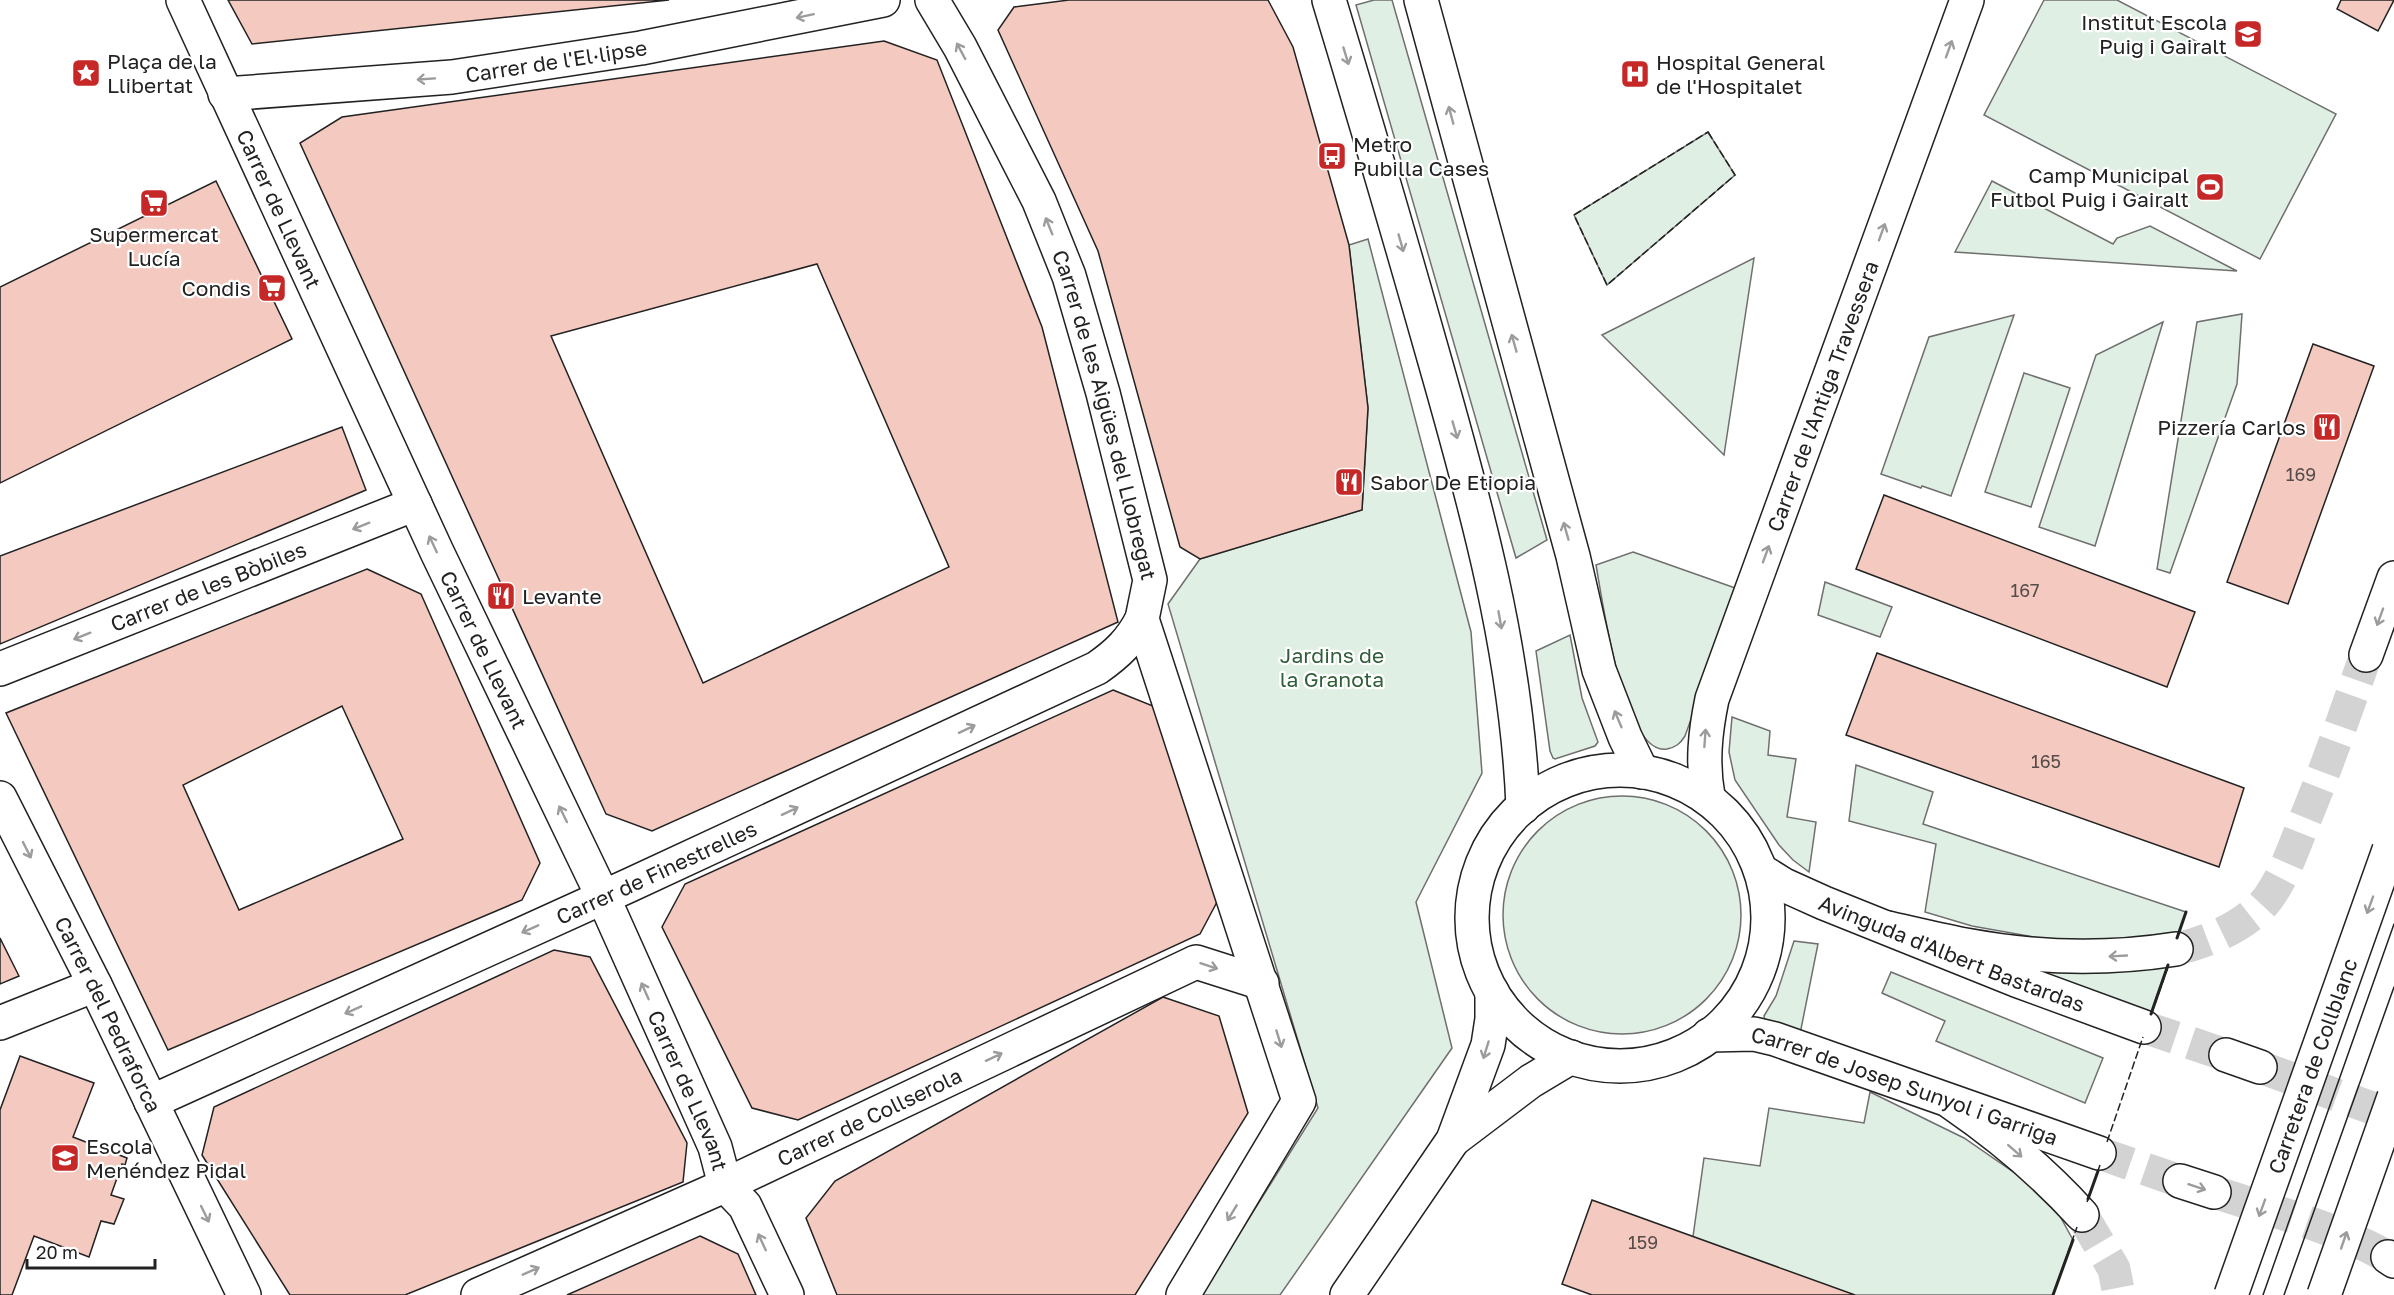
<svg xmlns="http://www.w3.org/2000/svg" width="2394" height="1295" viewBox="0 0 2394 1295" font-family="'Golos Text',sans-serif">
<style>
.green{fill:#e0efe3;stroke:#6f6f6f;stroke-width:1.5}
.building{fill:#f3c9c0;stroke:#222;stroke-width:1.5;fill-rule:evenodd}
.lines{fill:none;stroke-linecap:round;stroke-linejoin:round}
.minor-tunnel{stroke:#d3d3d3;stroke-width:33;stroke-dasharray:33 16;stroke-linecap:butt}
.major-tunnel{stroke:#d3d3d3;stroke-width:33;stroke-dasharray:33 16;stroke-linecap:butt}
.minor-casing{stroke:#222;stroke-width:36}
.major-casing{stroke:#222;stroke-width:36}
.minor{stroke:#fff;stroke-width:33}
.major{stroke:#fff;stroke-width:33}
.tram{stroke:#222;stroke-width:1.5}
.major-bridge-casing{stroke:#222;stroke-width:36;stroke-linecap:butt}
.major-bridge{stroke:#fff;stroke-width:33}
.fence{stroke:#222;stroke-width:1.5;stroke-dasharray:8 3;stroke-linecap:butt}
.wall{stroke:#222;stroke-width:3}
.oneway{stroke:#9c9c9c}
.labels{text-anchor:middle;dominant-baseline:central;stroke-width:4.5;stroke-linejoin:round;paint-order:stroke}
.number-label{font-size:18px;fill:#564c4a}
.poi-label{font-size:21px;fill:#222;stroke:#fff;text-anchor:start}
.street-label{font-size:21px;fill:#222;stroke:#fff}
.park-label{font-size:21px;fill:#2f5e38;stroke:#fff}
</style>
<rect width="100%" height="100%" fill="#fff"/>
<!-- green -->
<g class="green">
<polygon points="1374,0 1392,0 1547,540 1516,558 1356,5"/>
<polygon points="2044,0 2117,0 2336,114 2260,259 1984,115"/>
<polygon points="1708,132 1735,175 1607,285 1574,215"/>
<polygon points="1992,181 2113,244 2117,238 2150,226 2237,271 1955,252"/>
<polygon points="1368,239 1471,632 1482,773 1416,902 1452,1048 1280,1295 1201,1295 1318,1108 1168,604 1200,559 1362,510 1368,408 1349,245"/>
<polygon points="1754,258 1724,455 1602,335"/>
<polygon points="2242,314 2237,384 2170,573 2157,569 2197,322"/>
<polygon points="2014,315 1951,496 1922,486 1921,488 1881,474 1929,337"/>
<polygon points="2163,322 2095,546 2039,527 2096,355"/>
<polygon points="2024,373 2070,388 2031,507 1985,492"/>
<path d="M1633 552 1738 589 1685 736C1680 744 1676 747 1667 749 1623 756 1602 597 1596 565Z"/>
<polygon points="1825,582 1892,607 1880,637 1818,615"/>
<polygon points="1570,635 1582,698 1598,742 1595,746 1555,759 1553,758 1550,751 1536,651"/>
<polygon points="1732,717 1770,731 1768,755 1796,759 1787,817 1816,822 1809,872 1793,860 1779,845 1735,780 1729,752"/>
<polygon points="1856,765 1933,792 1923,824 2186,912 2177,939 2124,944 2039,938 1972,926 1925,912 1936,844 1849,821"/>
<circle cx="1622" cy="915" r="119"/>
<polygon points="1794,941 1818,944 1800,1034 1765,1021 1764,1016 1776,996"/>
<path d="M2168 965 2151 1014 2018 966C2072 972 2114 975 2168 965Z"/>
<polygon points="1891,972 2103,1058 2085,1103 1936,1041 1945,1021 1882,993"/>
<polygon points="1870,1092 1964,1138 2022,1178 2055,1207 2073,1240 2053,1295 1797,1295 1690,1258 1704,1158 1760,1166 1769,1108 1864,1123"/>
</g>
<!-- building -->
<g class="building">
<polygon points="228,0 669,0 252,44"/>
<polygon points="1069,0 1268,0 1293,47 1349,245 1368,408 1362,510 1200,559 1180,547 1098,251 998,30 1014,7"/>
<polygon points="2341,0 2394,0 2378,31 2337,9"/>
<path d="M884 41 937 60 1042 327 1118 622 652 831 606 814 300 143 342 117ZM817 264 949 567 703 683 551 336Z"/>
<polygon points="216,181 292,339 0,483 0,287"/>
<polygon points="2313,344 2374,366 2288,604 2227,582"/>
<polygon points="342,427 366,490 0,644 0,556"/>
<polygon points="1884,495 2195,612 2167,687 1856,569"/>
<path d="M367 569 421 594 540 863 522 900 168 1050 6 713ZM342 706 403 839 239 910 183 785Z"/>
<polygon points="1877,653 2244,788 2219,867 1846,735"/>
<polygon points="1113,690 1163,710 1217,902 1200,934 798,1120 752,1108 662,927 685,884"/>
<polygon points="0,938 19,976 0,984"/>
<polygon points="554,950 590,957 687,1143 683,1182 405,1295 290,1295 202,1155 214,1107"/>
<polygon points="1163,997 1219,1016 1248,1113 1135,1295 837,1295 806,1218 835,1181"/>
<polygon points="20,1056 94,1083 73,1137 127,1158 125,1165 122,1164 111,1195 124,1199 114,1224 101,1221 89,1257 34,1236 12,1295 0,1295 0,1110"/>
<polygon points="1592,1200 1855,1295 1592,1295 1562,1284"/>
<polygon points="700,1236 738,1254 756,1295 567,1295"/>
</g>
<g class="lines">
<!-- minor-tunnel -->
<g class="minor-tunnel">
<polyline points="2144,1027 2226,1055"/>
<polyline points="2260,1067 2394,1116"/>
<polyline points="2099,1153 2180,1181"/>
<path d="M2214 1192C2273 1211 2334 1227 2388 1257"/>
</g>
<!-- major-tunnel -->
<g class="major-tunnel">
<path d="M2176 949C2208 942 2249 925 2269 897 2285 874 2294 847 2304 822 2327 767 2346 711 2366 655"/>
<polyline points="2082,1215 2114,1269 2119,1295"/>
</g>
<!-- minor casing -->
<g class="minor-casing">
<g id="minor">
<path id="s1" d="M183 0 437 552 603 897 715 1147 725 1185 745 1206 787 1295"/>
<path id="s2" d="M932 0 960 47 1039 201 1069 276 1103 393 1150 580 1142 619 1299 1101 1183 1295"/>
<path d="M1329 0C1365 119 1400 238 1434 358 1476 505 1517 653 1523 807"/>
<polyline points="1421,0 1573,556 1599,670 1625,737 1642,772"/>
<path id="s3" d="M225 94 452 77 641 48 883 0"/>
<path id="s4" d="M0 669 415 504"/>
<circle cx="1620" cy="918" r="148"/>
<path id="s5" d="M1708 796C1702 763 1705 733 1712 699L1967 0"/>
<path id="s6" d="M0 798 95 985 244 1295"/>
<path id="s7" d="M1763 872 1784 885 1824 903 2016 980 2144 1027"/>
<polyline points="0,1023 95,985"/>
<path id="s8" d="M1709 1035 1754 1034 1775 1039 2099 1153"/>
<polyline points="2226,1055 2260,1067"/>
<path id="s9" d="M151 1102 630 885 1097 668C1117 654 1131 641 1142 619"/>
<polyline points="1453,1140 1531,1081 1571,1057"/>
<polyline points="2180,1181 2214,1192"/>
<polyline points="2388,1257 2394,1261"/>
<path id="s10" d="M478 1295 715 1190 1196 962 1262 983"/>
<polyline points="1347,1295 1453,1140 1488,1045 1492,1019 1492,992"/>
</g>
</g>
<!-- major casing -->
<g class="major-casing">
<g id="major">
<polyline points="2366,655 2394,578"/>
<path d="M1888 928C1914 934 1939 940 1965 945 2034 958 2106 960 2176 949"/>
<path d="M1952 1103C2000 1136 2043 1172 2082 1215"/>
</g>
</g>
<!-- minor -->
<use href="#minor" class="minor"/>
<!-- major -->
<use href="#major" class="major"/>
<!-- tram -->
<g class="tram">
<polyline points="2263,1295 2394,924"/>
<polyline points="2284,1295 2394,987"/>
</g>
<!-- major-bridge casing -->
<g class="major-bridge-casing">
<g id="major-bridge">
<path id="s11" d="M2231 1295 2389 850"/>
<polyline points="2324,1295 2394,1097"/>
</g>
</g>
<!-- major-bridge -->
<use href="#major-bridge" class="major-bridge"/>
<!-- fence -->
<g class="fence">
<polygon points="1708,132 1735,175 1607,285 1574,215"/>
<polyline points="2177,938 2186,912"/>
<polyline points="2151,1015 2169,964"/>
<polyline points="2107,1142 2143,1037"/>
<polyline points="2087,1202 2100,1165"/>
<polyline points="2053,1295 2077,1227"/>
</g>
<!-- wall -->
<g class="wall">
<polyline points="2177,938 2186,912"/>
<polyline points="2151,1014 2168,965"/>
<polyline points="2088,1199 2098,1171"/>
<polyline points="2053,1295 2073,1240"/>
</g>
</g>
<!-- one-way arrows -->
<defs><path id="oneway-shaft" d="M-6 0H5M1.5-3L5.5 0L1.5 3" fill="none" stroke-width="1.6" stroke-linecap="round" stroke-linejoin="round" transform="scale(1.5)"/></defs>
<g class="oneway">
<use href="#oneway-shaft" transform="translate(805 16) rotate(168)"/>
<use href="#oneway-shaft" transform="translate(1949 49) rotate(-70)"/>
<use href="#oneway-shaft" transform="translate(961 51) rotate(-118)"/>
<use href="#oneway-shaft" transform="translate(1346 56) rotate(73)"/>
<use href="#oneway-shaft" transform="translate(426 79) rotate(176)"/>
<use href="#oneway-shaft" transform="translate(1451 115) rotate(-105)"/>
<use href="#oneway-shaft" transform="translate(1049 226) rotate(-112)"/>
<use href="#oneway-shaft" transform="translate(1882 232) rotate(-70)"/>
<use href="#oneway-shaft" transform="translate(1401 243) rotate(74)"/>
<use href="#oneway-shaft" transform="translate(1514 343) rotate(-106)"/>
<use href="#oneway-shaft" transform="translate(1455 430) rotate(74)"/>
<use href="#oneway-shaft" transform="translate(361 526) rotate(158)"/>
<use href="#oneway-shaft" transform="translate(1566 531) rotate(-106)"/>
<use href="#oneway-shaft" transform="translate(433 544) rotate(-115)"/>
<use href="#oneway-shaft" transform="translate(1766 554) rotate(-70)"/>
<use href="#oneway-shaft" transform="translate(2380 617) rotate(110)"/>
<use href="#oneway-shaft" transform="translate(1500 620) rotate(80)"/>
<use href="#oneway-shaft" transform="translate(82 636) rotate(158)"/>
<use href="#oneway-shaft" transform="translate(1618 719) rotate(-113)"/>
<use href="#oneway-shaft" transform="translate(967 729) rotate(-25)"/>
<use href="#oneway-shaft" transform="translate(1705 738) rotate(-86)"/>
<use href="#oneway-shaft" transform="translate(790 811) rotate(-25)"/>
<use href="#oneway-shaft" transform="translate(563 814) rotate(-116)"/>
<use href="#oneway-shaft" transform="translate(27 850) rotate(63)"/>
<use href="#oneway-shaft" transform="translate(2370 905) rotate(110)"/>
<use href="#oneway-shaft" transform="translate(530 929) rotate(156)"/>
<use href="#oneway-shaft" transform="translate(2118 956) rotate(177)"/>
<use href="#oneway-shaft" transform="translate(1209 966) rotate(18)"/>
<use href="#oneway-shaft" transform="translate(645 991) rotate(-114)"/>
<use href="#oneway-shaft" transform="translate(353 1010) rotate(156)"/>
<use href="#oneway-shaft" transform="translate(1279 1039) rotate(73)"/>
<use href="#oneway-shaft" transform="translate(1486 1050) rotate(107)"/>
<use href="#oneway-shaft" transform="translate(994 1057) rotate(-25)"/>
<use href="#oneway-shaft" transform="translate(2015 1151) rotate(41)"/>
<use href="#oneway-shaft" transform="translate(2197 1187) rotate(18)"/>
<use href="#oneway-shaft" transform="translate(2262 1208) rotate(110)"/>
<use href="#oneway-shaft" transform="translate(1232 1213) rotate(121)"/>
<use href="#oneway-shaft" transform="translate(205 1214) rotate(64)"/>
<use href="#oneway-shaft" transform="translate(2344 1240) rotate(-71)"/>
<use href="#oneway-shaft" transform="translate(762 1242) rotate(-115)"/>
<use href="#oneway-shaft" transform="translate(531 1271) rotate(-24)"/>
</g>
<!-- icons -->
<defs>
<g id="school-square" transform="scale(1.5)"><rect x="-9" y="-9" width="18" height="18" rx="4" fill="#c62828" stroke="#fff"/><path d="M0-5L7-2L0 1L-7-2ZM-4 1L0 2.5L4 1V4Q0 6-4 4Z" fill="#fff"/></g>
<g id="sight-square" transform="scale(1.5)"><rect x="-9" y="-9" width="18" height="18" rx="4" fill="#c62828" stroke="#fff"/><path d="M0-6L1.8-2.2L6-1.7L2.9 1.2L3.7 5.4L0 3.3L-3.7 5.4L-2.9 1.2L-6-1.7L-1.8-2.2Z" fill="#fff"/></g>
<g id="hospital-square" transform="scale(1.5)"><rect x="-9" y="-9" width="18" height="18" rx="4" fill="#c62828" stroke="#fff"/><path d="M-5-5h3v3.5h4V-5h3V5h-3V1.5h-4V5h-3Z" fill="#fff"/></g>
<g id="bus-square" transform="scale(1.5)"><rect x="-9" y="-9" width="18" height="18" rx="4" fill="#c62828" stroke="#fff"/><path d="M-5-6H5V4H4V6H2V4H-2V6H-4V4H-5ZM-3.5-4V0h7V-4ZM-3.5 1.2v1.5H-2V1.2ZM2 1.2v1.5H3.5V1.2Z" fill="#fff"/></g>
<g id="stadium-square" transform="scale(1.5)"><rect x="-9" y="-9" width="18" height="18" rx="4" fill="#c62828" stroke="#fff"/><path d="M0-5a6.5 5 0 1 0 0 10a6.5 5 0 1 0 0-10ZM-3.5-1.8h7v3.6h-7Z" fill="#fff"/></g>
<g id="supermarket-square" transform="scale(1.5)"><rect x="-9" y="-9" width="18" height="18" rx="4" fill="#c62828" stroke="#fff"/><path d="M-6-5.5h2.5l.6 2H6L4.5 2H-2.5L-4.4-4H-6ZM-1.5 3.2a1.3 1.3 0 1 0 .1 0ZM3 3.2a1.3 1.3 0 1 0 .1 0Z" fill="#fff"/></g>
<g id="restaurant-square" transform="scale(1.5)"><rect x="-9" y="-9" width="18" height="18" rx="4" fill="#c62828" stroke="#fff"/><path d="M-5-6h1v4h1v-4h1v4h1v-4h1v5L-1.5 .5V6h-2V.5L-5-1ZM5-6V6H3V1.5H1.5Q1.5-4 5-6Z" fill="#fff"/></g>
</defs>
<g fill-rule="evenodd">
<use href="#school-square" x="2248" y="34"/>
<use href="#sight-square" x="86" y="73"/>
<use href="#hospital-square" x="1635" y="74"/>
<use href="#bus-square" x="1332" y="156"/>
<use href="#stadium-square" x="2210" y="187"/>
<use href="#supermarket-square" x="154" y="203"/>
<use href="#supermarket-square" x="272" y="288"/>
<use href="#restaurant-square" x="2327" y="427"/>
<use href="#restaurant-square" x="1349" y="482"/>
<use href="#restaurant-square" x="501" y="596"/>
<use href="#school-square" x="65" y="1158"/>
</g>
<g class="labels">
<!-- number labels -->
<g class="number-label">
<text x="2301" y="474">169</text>
<text x="2025" y="590">167</text>
<text x="2046" y="761">165</text>
<text x="1643" y="1242">159</text>
</g>
<!-- poi labels -->
<g class="poi-label">
<text x="2227" y="22" text-anchor="end">Institut Escola<tspan x="2227" dy="24">Puig i Gairalt</tspan></text>
<text x="107" y="61">Plaça de la<tspan x="107" dy="24">Llibertat</tspan></text>
<text x="1656" y="62">Hospital General<tspan x="1656" dy="24">de l'Hospitalet</tspan></text>
<text x="1353" y="144">Metro<tspan x="1353" dy="24">Pubilla Cases</tspan></text>
<text x="2189" y="175" text-anchor="end">Camp Municipal<tspan x="2189" dy="24">Futbol Puig i Gairalt</tspan></text>
<text x="154" y="234" text-anchor="middle">Supermercat<tspan x="154" dy="24">Lucía</tspan></text>
<text x="251" y="288" text-anchor="end">Condis</text>
<text x="2306" y="427" text-anchor="end">Pizzería Carlos</text>
<text x="1370" y="482">Sabor De Etiopia</text>
<text x="522" y="596">Levante</text>
<text x="86" y="1146">Escola<tspan x="86" dy="24">Menéndez Pidal</tspan></text>
</g>
<!-- street labels -->
<g class="street-label">
<text stroke="none"><textPath href="#s3" startOffset="333">Carrer de l'El·lipse</textPath></text>
<text stroke="none"><textPath href="#s1" startOffset="230">Carrer de Llevant</textPath></text>
<text stroke="none"><textPath href="#s5" startOffset="420">Carrer de l'Antiga Travessera</textPath></text>
<text stroke="none"><textPath href="#s2" startOffset="452">Carrer de les Aigües del Llobregat</textPath></text>
<text stroke="none"><textPath href="#s4" startOffset="224">Carrer de les Bòbiles</textPath></text>
<text stroke="none"><textPath href="#s1" startOffset="716">Carrer de Llevant</textPath></text>
<text stroke="none"><textPath href="#s9" startOffset="555">Carrer de Finestrelles</textPath></text>
<text stroke="none"><textPath href="#s7" startOffset="206">Avinguda d'Albert Bastardas</textPath></text>
<text stroke="none"><textPath href="#s6" startOffset="242">Carrer del Pedraforca</textPath></text>
<text stroke="none"><textPath href="#s11" startOffset="243">Carretera de Collblanc</textPath></text>
<text stroke="none"><textPath href="#s8" startOffset="204">Carrer de Josep Sunyol i Garriga</textPath></text>
<text stroke="none"><textPath href="#s1" startOffset="1202">Carrer de Llevant</textPath></text>
<text stroke="none"><textPath href="#s10" startOffset="430">Carrer de Collserola</textPath></text>
</g>
<!-- park labels -->
<g class="park-label">
<text x="1332" y="655">Jardins de<tspan x="1332" dy="24">la Granota</tspan></text>
</g>
</g>
<!-- scale -->
<path d="M27 1259v9h128v-9" fill="none" stroke="#222222" stroke-width="3"/>
<text x="36" y="1259" font-size="18" fill="#222222" stroke="#ffffff" stroke-width="4.5" paint-order="stroke">20 m</text>
</svg>
